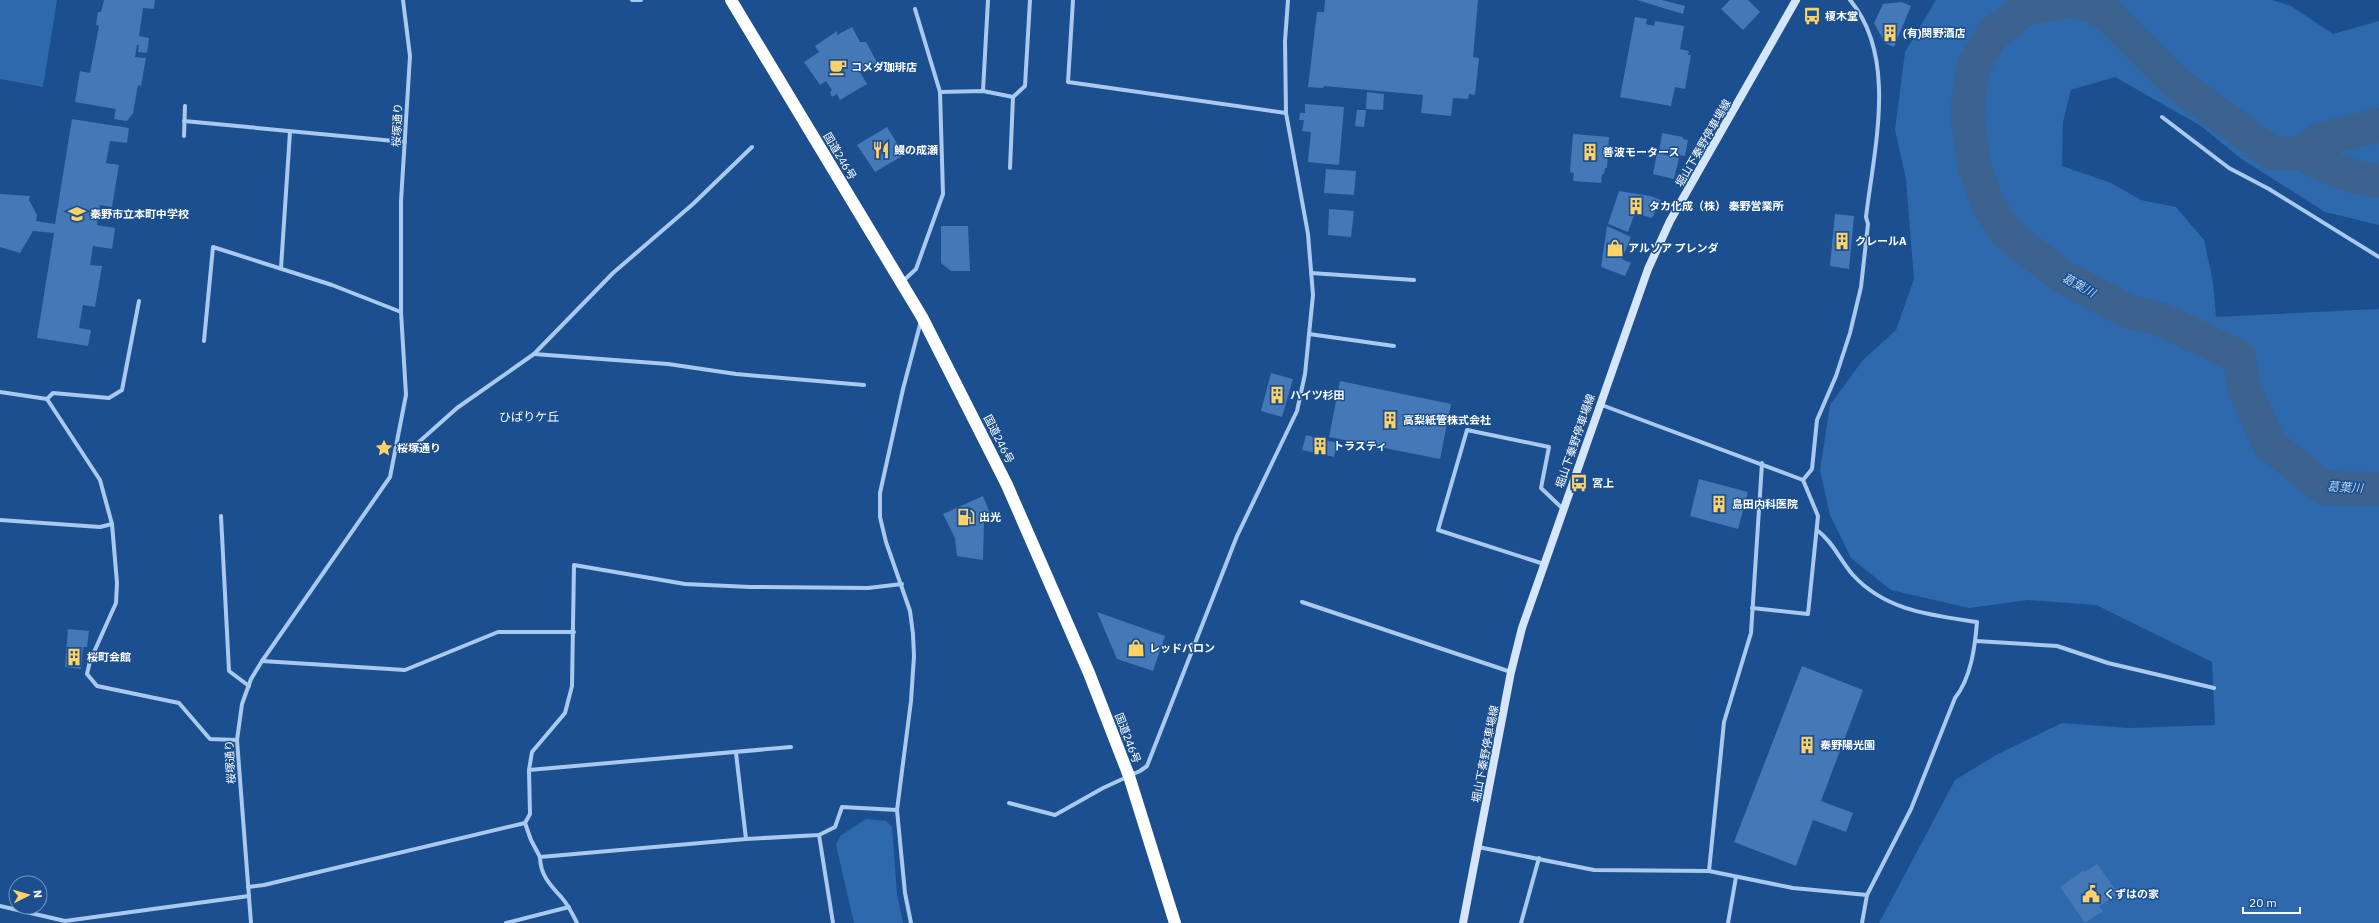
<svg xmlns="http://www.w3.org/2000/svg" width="2379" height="923" viewBox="0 0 2379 923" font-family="'IBM Plex Sans','Noto Sans JP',sans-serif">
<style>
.green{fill:#2e69ad}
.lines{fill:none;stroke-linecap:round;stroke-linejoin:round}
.river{stroke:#3c6290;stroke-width:34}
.building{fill:#4478b7}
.street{stroke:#a9c9ee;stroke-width:4}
.secondary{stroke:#d6e6fa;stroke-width:8}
.highway{stroke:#fff;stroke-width:12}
.labels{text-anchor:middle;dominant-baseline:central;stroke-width:3;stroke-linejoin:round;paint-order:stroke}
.poi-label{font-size:11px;font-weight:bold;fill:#fff;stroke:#1b4f8f;text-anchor:start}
.street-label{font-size:11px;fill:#fff;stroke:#1b4f8f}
.water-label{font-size:12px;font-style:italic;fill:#b5d3f5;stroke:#1b4f8f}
.neighbourhood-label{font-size:12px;fill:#fff;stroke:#1b4f8f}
</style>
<rect width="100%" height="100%" fill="#1b4f8f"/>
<!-- green -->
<g class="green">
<polygon points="0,0 57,0 43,87 0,79"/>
<polygon points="1936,0 2272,0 2291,6 2333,34 2379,21 2379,225 2325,212 2240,158 2201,126 2115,77 2071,90 2063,122 2062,166 2111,183 2141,200 2176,207 2204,240 2213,282 2216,317 2379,309 2379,923 1879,923 1955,780 1996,755 2062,723 2129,728 2215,725 2212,662 2096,605 2028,600 1969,608 1891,590 1851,558 1830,515 1820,470 1830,405 1862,361 1896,330 1914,279 1906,179 1895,130 1905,52"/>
<polygon points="866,819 886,821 892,827 897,894 903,923 854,923 836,845 840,836"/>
</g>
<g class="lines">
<!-- river -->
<g class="river">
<polyline points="2074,0 2024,9 1992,35 1973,67 1967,113 1974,165 1988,205 2006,233 2063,277 2127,311 2162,320 2239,357 2245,390 2269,444 2324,488 2379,489"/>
<polyline points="2075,0 2104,11 2176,83 2272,153 2302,153 2320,140 2379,125"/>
<path d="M2302 153C2325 167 2352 179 2379 181"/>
</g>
</g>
<!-- building -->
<g class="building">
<polygon points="104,0 155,0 154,9 143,8 139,36 149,38 147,53 138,52 139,45 137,45 135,57 146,58 141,86 138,85 133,113 127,121 114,119 116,109 75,102 80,71 90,73 99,26 96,25 98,12 101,12"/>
<polygon points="1325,0 1478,0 1473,57 1479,58 1475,95 1469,94 1468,99 1453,98 1451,116 1421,113 1423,95 1324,86 1323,88 1308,87 1317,12 1324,12"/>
<polygon points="1637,0 1662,0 1685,6 1683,14"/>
<polygon points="1730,0 1748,0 1760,12 1743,30 1721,9"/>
<polygon points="1902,2 1911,6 1894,47 1885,43 1874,23 1883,4"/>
<polygon points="1635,17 1647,19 1646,24 1654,26 1655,21 1684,26 1680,49 1689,51 1688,55 1691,55 1685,89 1675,87 1671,106 1620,97"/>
<polygon points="852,27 860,42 866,42 877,62 860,72 867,84 840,100 837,94 832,97 830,92 832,90 826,81 820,85 804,62 819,52 815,46 837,31 837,35"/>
<polygon points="1367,92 1384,94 1383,110 1366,109"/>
<polygon points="1305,104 1344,107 1339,165 1308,162 1311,132 1302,131 1304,120 1299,120 1300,113 1305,113"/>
<polygon points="1357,110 1366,110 1364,127 1355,126"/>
<polygon points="72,119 129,128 127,143 110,141 106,163 119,165 112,207 100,205 97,225 115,228 112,249 93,246 90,265 102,266 95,307 83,305 79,328 91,330 88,346 37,338 54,233 33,231 20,253 0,247 0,194 30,196 29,200 37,215 36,221 55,224"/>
<polygon points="887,127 904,155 875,172 857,145"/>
<polygon points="1662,133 1683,137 1683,139 1688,140 1685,156 1659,152"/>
<polygon points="1573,134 1609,137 1607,168 1605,168 1604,174 1602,174 1601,183 1573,181 1574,173 1570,172"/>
<polygon points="1657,153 1679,158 1674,179 1653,174"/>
<polygon points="1326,169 1356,171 1354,195 1324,193"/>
<polygon points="1619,191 1650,196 1661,200 1652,218 1635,213 1628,232 1608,224"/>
<polygon points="1329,209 1354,211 1351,237 1328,235"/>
<polygon points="1835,214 1854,216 1849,269 1830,266"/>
<polygon points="941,226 968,226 970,271 951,271 941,263"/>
<polygon points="1607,226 1631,237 1622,259 1631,263 1625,276 1601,267"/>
<polygon points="1271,373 1293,379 1282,417 1261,411"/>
<polygon points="1340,381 1451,404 1440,459 1329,437"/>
<polygon points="1306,435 1337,443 1334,457 1302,450"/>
<polygon points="1699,479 1748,492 1738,529 1690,516"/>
<polygon points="983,496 992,518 984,522 983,560 957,556 955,538 943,514"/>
<polygon points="1097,612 1165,636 1153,671 1117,659"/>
<polygon points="68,629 89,631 87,647 83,647 81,669 65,667"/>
<polygon points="1802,666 1863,690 1821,801 1853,813 1846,832 1813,820 1796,866 1734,842"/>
<polygon points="2097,864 2118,893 2099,907 2103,911 2085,923 2060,887 2084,870 2085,872"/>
</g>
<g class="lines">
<!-- street -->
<g class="street">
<polyline points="632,0 641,0"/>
<polyline points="1073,0 1068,82 1286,113"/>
<polyline points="983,91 988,0"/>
<polyline points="940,92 983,91 1013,97"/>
<polyline points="2162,117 2229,168 2269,189 2379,257"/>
<polyline points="184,121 405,142"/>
<polyline points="184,136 185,106"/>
<polyline points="1010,168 1013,97 1025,86 1030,0"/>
<polyline points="281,268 290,132"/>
<polyline points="1311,273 1414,280"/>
<polyline points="902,282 916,269 943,194 940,92 915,9"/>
<polyline points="1309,334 1394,346"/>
<polyline points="204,341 213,247 332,285 401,312"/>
<polyline points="534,354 668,364 736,374 864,385"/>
<polyline points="0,392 47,399 100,480 112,524 117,583 116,603 90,661 87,674 97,686 179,703 210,739 237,740"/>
<polyline points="47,399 53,393 109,398 122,390 139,301"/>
<polyline points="1599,404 1803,480 1818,516 1808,614 1752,608"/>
<polyline points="397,448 411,449 457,408 534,354 613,273 693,204 752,147"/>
<path d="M1803 480 1812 469 1817 420 1836 376 1850 333 1861 287 1868 224 1866 217C1874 149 1898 57 1850 0"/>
<polyline points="221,516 229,671 249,686"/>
<polyline points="0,520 100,527 112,524"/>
<path d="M1817 530C1833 542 1840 560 1853 575 1886 611 1931 615 1977 622 1975 647 1971 678 1955 698L1911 809 1867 895 1862 923"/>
<polyline points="1544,564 1438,530 1467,430 1549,447 1541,488 1563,509"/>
<polyline points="1302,602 1511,672"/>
<polyline points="1976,641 2057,646 2108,663 2214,688"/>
<polyline points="262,661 405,670 498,632 574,632"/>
<polyline points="791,747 529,770 530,814 525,823 531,840 540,857 746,839 819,835 835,827 842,807 897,810"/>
<polyline points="736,753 746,839"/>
<polyline points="529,770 532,752 565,713 572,686 574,565 685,584 750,587 868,588 902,584"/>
<polyline points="1009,803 1055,815 1103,788 1140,771 1147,766 1237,536 1297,411 1305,374 1313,295 1308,234 1286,113 1285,41 1288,0"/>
<polyline points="819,835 833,923"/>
<polyline points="1478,847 1594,870 1709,871 1793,888 1867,895"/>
<path d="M540 857C540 875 551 886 562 898 569 906 573 915 577 923"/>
<polyline points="1709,871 1724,722 1751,633 1762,463"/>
<polyline points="248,887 264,885 525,823"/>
<polyline points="0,906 65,921 249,896"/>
<polyline points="251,923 237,740 242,704 251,679 262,661 390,477 406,395 401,312 401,201 410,56 403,0"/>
<polyline points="506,923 569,907"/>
<polyline points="911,923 905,893 897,810 911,701 914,656 913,634 910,611 886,542 880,517 880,493 903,389 921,321"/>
<polyline points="1521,923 1539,858"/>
<polyline points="1728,923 1736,877"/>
</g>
<!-- secondary -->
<polyline class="secondary" points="1463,923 1511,672 1522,628 1648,269 1670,221 1796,0"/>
<!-- highway -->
<polyline class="highway" points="731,0 922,317 1007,485 1089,673 1129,776 1175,923"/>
</g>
<!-- icons -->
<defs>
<g id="bus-bare" transform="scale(1.38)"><path d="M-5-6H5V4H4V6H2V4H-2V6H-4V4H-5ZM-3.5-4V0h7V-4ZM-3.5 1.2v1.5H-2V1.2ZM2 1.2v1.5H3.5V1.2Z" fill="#ffd166" stroke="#1b4f8f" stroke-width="2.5" paint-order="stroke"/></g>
<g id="building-bare" transform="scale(1.38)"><path d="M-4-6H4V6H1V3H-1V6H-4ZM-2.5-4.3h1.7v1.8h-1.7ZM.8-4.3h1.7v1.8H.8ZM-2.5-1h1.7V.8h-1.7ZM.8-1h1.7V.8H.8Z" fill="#ffd166" stroke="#1b4f8f" stroke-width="2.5" paint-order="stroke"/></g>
<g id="cafe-bare" transform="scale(1.38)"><path d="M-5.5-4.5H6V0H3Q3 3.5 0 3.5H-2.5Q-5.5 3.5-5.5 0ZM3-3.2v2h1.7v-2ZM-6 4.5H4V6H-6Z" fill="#ffd166" stroke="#1b4f8f" stroke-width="2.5" paint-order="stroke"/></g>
<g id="restaurant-bare" transform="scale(1.38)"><path d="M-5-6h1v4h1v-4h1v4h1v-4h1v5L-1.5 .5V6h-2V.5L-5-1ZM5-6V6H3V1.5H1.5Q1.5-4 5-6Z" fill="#ffd166" stroke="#1b4f8f" stroke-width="2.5" paint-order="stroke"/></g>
<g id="school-bare" transform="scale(1.38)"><path d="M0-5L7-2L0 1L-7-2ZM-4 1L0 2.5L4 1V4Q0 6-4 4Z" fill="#ffd166" stroke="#1b4f8f" stroke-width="2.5" paint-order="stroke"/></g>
<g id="shop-bare" transform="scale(1.38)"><path d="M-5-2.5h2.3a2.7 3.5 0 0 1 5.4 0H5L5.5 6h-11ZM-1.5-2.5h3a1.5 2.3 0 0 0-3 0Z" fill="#ffd166" stroke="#1b4f8f" stroke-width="2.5" paint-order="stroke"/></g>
<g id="sight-bare" transform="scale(1.38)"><path d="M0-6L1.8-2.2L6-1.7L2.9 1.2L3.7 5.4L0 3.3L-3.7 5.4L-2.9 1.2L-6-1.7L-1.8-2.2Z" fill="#ffd166" stroke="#1b4f8f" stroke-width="2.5" paint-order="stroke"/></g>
<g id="fuel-bare" transform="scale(1.38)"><path d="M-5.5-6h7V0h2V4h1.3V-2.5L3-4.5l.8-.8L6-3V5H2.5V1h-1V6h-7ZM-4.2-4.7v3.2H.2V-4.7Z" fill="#ffd166" stroke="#1b4f8f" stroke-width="2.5" paint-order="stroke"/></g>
<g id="civic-bare" transform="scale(1.38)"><path d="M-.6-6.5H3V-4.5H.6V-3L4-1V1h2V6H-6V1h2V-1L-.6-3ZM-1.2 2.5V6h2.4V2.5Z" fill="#ffd166" stroke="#1b4f8f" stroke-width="2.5" paint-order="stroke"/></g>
</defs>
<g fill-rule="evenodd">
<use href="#bus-bare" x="1812" y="16"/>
<use href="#building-bare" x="1890" y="33"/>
<use href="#cafe-bare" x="838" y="67"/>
<use href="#restaurant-bare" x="881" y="150"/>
<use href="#building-bare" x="1590" y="152"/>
<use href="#building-bare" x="1636" y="206"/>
<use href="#school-bare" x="77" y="214"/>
<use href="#building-bare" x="1842" y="241"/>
<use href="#shop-bare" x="1615" y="248"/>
<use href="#building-bare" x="1277" y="395"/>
<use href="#building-bare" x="1390" y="420"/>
<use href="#building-bare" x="1320" y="446"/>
<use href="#sight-bare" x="384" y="448"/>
<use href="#bus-bare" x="1579" y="483"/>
<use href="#building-bare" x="1719" y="504"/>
<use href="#fuel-bare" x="966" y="517"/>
<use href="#shop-bare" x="1136" y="648"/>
<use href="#building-bare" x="74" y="657"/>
<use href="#building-bare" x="1807" y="745"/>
<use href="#civic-bare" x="2091" y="894"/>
</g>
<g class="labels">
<!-- poi labels -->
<g class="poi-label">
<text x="1825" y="16">榎木堂</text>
<text x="1903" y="33">(有)関野酒店</text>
<text x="851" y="67">コメダ珈琲店</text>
<text x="894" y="150">鰻の成瀬</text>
<text x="1603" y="152">善波モータース</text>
<text x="1649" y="206">タカ化成（株） 秦野営業所</text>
<text x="90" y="214">秦野市立本町中学校</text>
<text x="1855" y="241">クレールA</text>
<text x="1628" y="248">アルソア プレンダ</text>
<text x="1290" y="395">ハイツ杉田</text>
<text x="1403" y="420">高梨紙管株式会社</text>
<text x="1333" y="446">トラスティ</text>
<text x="397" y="448">桜塚通り</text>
<text x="1592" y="483">宮上</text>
<text x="1732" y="504">島田内科医院</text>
<text x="979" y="517">出光</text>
<text x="1149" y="648">レッドバロン</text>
<text x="87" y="657">桜町会館</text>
<text x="1820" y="745">秦野陽光園</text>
<text x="2104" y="894">くずはの家</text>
</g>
<!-- street labels -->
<g class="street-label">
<text transform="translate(397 125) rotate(-87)">桜塚通り</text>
<text transform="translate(1703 143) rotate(-60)">堀山下秦野停車場線</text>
<text transform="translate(840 156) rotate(59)">国道246号</text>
<text transform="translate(999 439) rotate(63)">国道246号</text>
<text transform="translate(1575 441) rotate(-71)">堀山下秦野停車場線</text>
<text transform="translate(1128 738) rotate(69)">国道246号</text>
<text transform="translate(1485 754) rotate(-79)">堀山下秦野停車場線</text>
<text transform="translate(230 762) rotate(-93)">桜塚通り</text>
</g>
<!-- water labels -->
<g class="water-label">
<text transform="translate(2079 285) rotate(29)">葛葉川</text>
<text transform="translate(2345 487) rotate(3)">葛葉川</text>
</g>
<!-- neighbourhood labels -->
<g class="neighbourhood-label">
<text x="529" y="416">ひばりケ丘</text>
</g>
</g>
<!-- north arrow -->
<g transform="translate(28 895) rotate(84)"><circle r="19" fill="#1b4f8f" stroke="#7695bc"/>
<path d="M0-3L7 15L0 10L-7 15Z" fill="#ffd166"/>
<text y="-6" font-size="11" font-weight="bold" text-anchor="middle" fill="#ffffff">N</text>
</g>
<!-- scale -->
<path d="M2243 907v6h57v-6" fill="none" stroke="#ffffff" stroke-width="2"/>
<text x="2249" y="907" font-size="12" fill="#ffffff" stroke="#1b4f8f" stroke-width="3" paint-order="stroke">20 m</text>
</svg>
